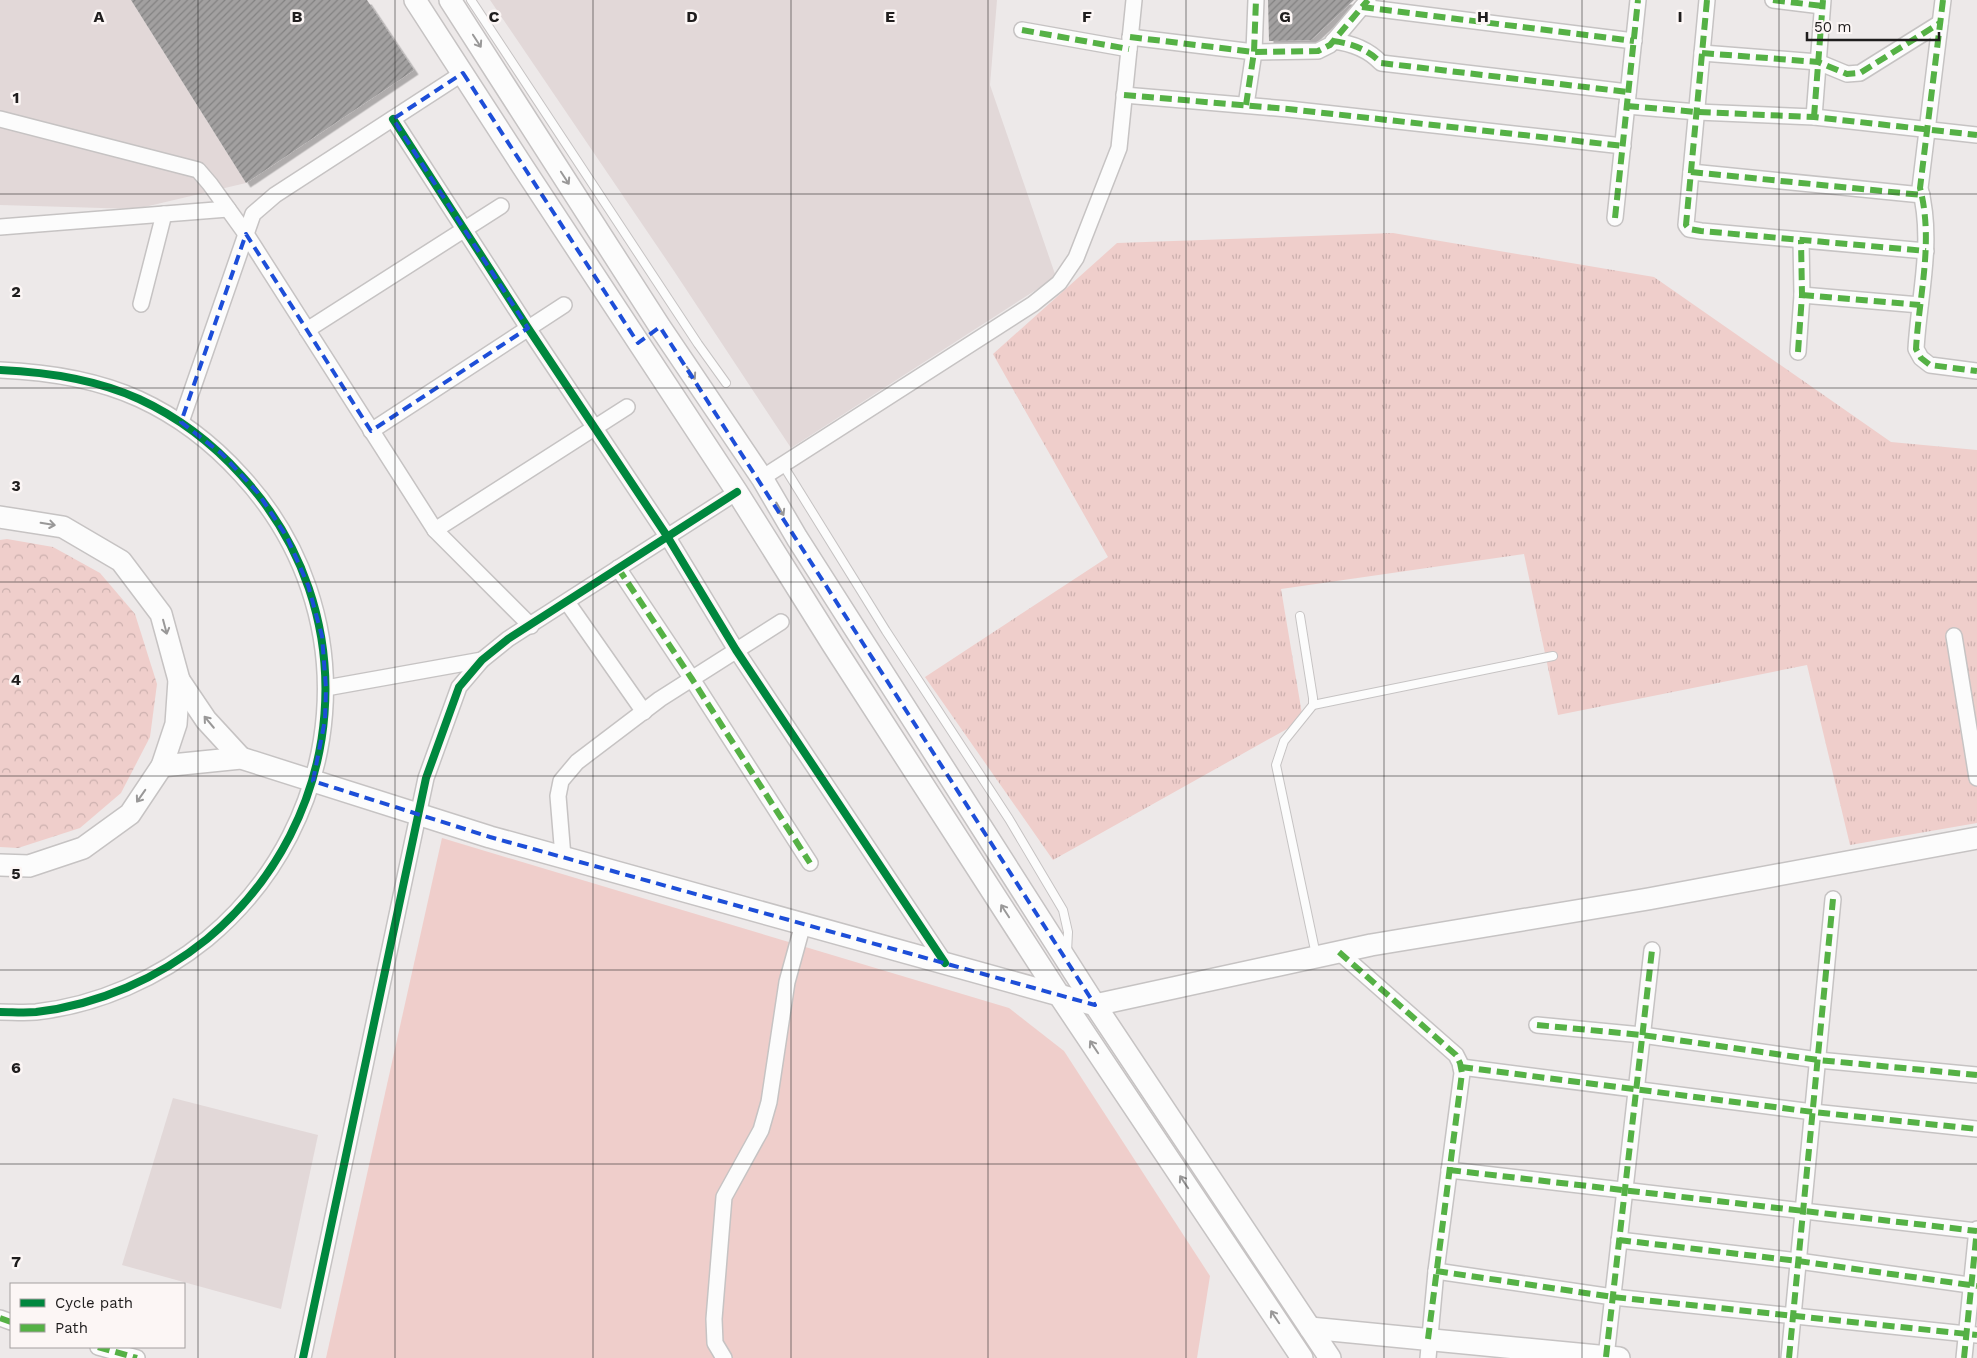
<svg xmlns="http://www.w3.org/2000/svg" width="1977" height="1358" viewBox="0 0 1977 1358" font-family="'Work Sans',sans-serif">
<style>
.built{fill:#e2d8d8}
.grass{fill:url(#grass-tufts)}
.park{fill:url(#park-crowns)}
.pitch{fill:#efcecb}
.building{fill:url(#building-hatch);filter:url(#shadow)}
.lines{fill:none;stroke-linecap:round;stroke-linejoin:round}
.lane-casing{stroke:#c6c3c3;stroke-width:10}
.street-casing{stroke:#c6c3c3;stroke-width:18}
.secondary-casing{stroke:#c6c3c3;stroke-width:24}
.lane{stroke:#fcfcfc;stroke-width:8}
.street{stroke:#fcfcfc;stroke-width:15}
.secondary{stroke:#fcfcfc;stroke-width:21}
.quiet{stroke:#55b145;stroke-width:6;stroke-dasharray:12 6;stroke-linecap:butt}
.cycleway-casing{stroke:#fcf6f5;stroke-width:11}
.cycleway{stroke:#00873e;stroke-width:8}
.oneway{stroke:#999898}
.marked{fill:none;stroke:#1d4ed8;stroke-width:4;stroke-dasharray:10 6;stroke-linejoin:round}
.grid{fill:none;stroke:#1f1d1d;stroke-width:1;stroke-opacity:0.55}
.grid-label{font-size:16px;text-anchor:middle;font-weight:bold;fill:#1f1d1d;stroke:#fcf6f5;stroke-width:5;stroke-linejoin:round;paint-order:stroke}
</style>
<defs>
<pattern id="grass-tufts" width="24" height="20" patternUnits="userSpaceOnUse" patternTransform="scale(1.25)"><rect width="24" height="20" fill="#efcecb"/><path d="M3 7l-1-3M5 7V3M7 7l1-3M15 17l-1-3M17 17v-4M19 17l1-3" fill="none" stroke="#ccb0ae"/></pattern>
<pattern id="park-crowns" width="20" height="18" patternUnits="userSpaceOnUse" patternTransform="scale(1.25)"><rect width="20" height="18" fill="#efcecb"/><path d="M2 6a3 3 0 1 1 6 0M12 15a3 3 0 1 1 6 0" fill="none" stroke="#ccb0ae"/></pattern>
<pattern id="building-hatch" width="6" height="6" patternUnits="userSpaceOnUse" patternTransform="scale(1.25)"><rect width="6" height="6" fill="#a2a0a0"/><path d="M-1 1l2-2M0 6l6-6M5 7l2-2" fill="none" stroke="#838282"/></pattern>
<filter id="shadow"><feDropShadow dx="4.5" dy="4.5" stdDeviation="0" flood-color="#0004"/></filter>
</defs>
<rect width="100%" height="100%" fill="#ede9e9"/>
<!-- built -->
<g class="built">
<polygon points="0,0 131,0 246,183 136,209 0,205"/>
<polygon points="490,0 997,0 990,85 1056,277 791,448 674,271"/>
<polygon points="173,1098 318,1135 281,1309 122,1265"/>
</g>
<!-- grass -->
<polygon class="grass" points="1393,233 1654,277 1891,442 1977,450 1977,823 1850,845 1807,665 1558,715 1524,554 1281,589 1303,720 1053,860 925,677 1108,557 993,354 1117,243"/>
<!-- park -->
<polygon class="park" points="7,539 53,547 100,573 135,614 157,684 150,737 121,793 80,828 18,848 0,847 0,540"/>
<!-- pitch -->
<polygon class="pitch" points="442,838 1009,1008 1064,1051 1210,1276 1197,1358 326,1358"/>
<!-- building -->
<g class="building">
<polygon points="131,0 367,0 414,70 246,183"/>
<polygon points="1268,0 1354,0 1311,40 1269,41"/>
</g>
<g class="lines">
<!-- lane casing -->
<g class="lane-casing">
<g id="lane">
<polyline points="471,0 698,344 726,383"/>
<polyline points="783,465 886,631 1009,819 1063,910 1068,932 1067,952"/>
<polyline points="1300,616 1313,698 1313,705 1284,741 1276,765 1316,955"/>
<polyline points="1313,705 1553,656"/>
</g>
</g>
<!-- street casing -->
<g class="street-casing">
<g id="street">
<polyline points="1707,0 1686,225 1689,229 1701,231 1926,251"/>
<polyline points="1773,0 1822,6"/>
<path d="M1943 0 1920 188C1934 242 1919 295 1916 349L1921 358 1930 365 1977 371"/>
<polyline points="1362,7 1634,41"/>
<polyline points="1022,30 1129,49"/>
<polyline points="1130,37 1254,52 1318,51 1330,45 1368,0"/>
<path d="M1333 41C1351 43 1369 50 1381 63L1628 92"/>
<polyline points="1702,53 1818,62 1847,74 1860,73 1940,23"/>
<polyline points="1124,95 1288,109 1623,146"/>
<polyline points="1246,105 1254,52 1256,0"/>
<polyline points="1627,106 1697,112 1814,117 1977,135"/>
<polyline points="1814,117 1823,0"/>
<polyline points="0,119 198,170 210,184 246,234 435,530 531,626"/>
<polyline points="393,119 528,328 667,536 736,650 945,963"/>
<polyline points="1691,172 1922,195"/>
<polyline points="1615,218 1638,0"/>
<polyline points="0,227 228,209"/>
<polyline points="1802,295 1920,305"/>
<polyline points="141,304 164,214"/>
<polyline points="307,330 501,206"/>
<polyline points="1798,352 1802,295 1801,240"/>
<path d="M0 370C48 372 95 379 139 399 178 417 213 444 241 475 367 611 349 821 207 939 159 978 98 1005 36 1012 24 1013 12 1012 0 1012"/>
<polyline points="181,422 253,214 275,195 463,73"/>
<polyline points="371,431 564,305"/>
<polyline points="762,478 1033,304 1059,283 1076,258 1119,148 1134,0"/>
<polyline points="435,530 627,407"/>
<polyline points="618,568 692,679 810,863"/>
<polyline points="567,602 644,712"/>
<polyline points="1954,636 1977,778"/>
<polyline points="326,688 482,660"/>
<polyline points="563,857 558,796 561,781 577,762 660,699 781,622"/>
<polyline points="1339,952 1456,1055 1460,1063 1462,1073 1436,1271 1428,1358"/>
<polyline points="1537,1025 1642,1035 1818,1060 1977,1075"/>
<polyline points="1461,1067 1813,1112 1977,1129"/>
<polyline points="1449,1170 1977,1231"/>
<polyline points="1619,1240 1798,1261 1977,1286"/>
<polyline points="1436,1271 1613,1297 1977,1335"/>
<polyline points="0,1318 11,1322"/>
<polyline points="98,1347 137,1358"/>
<polyline points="1606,1357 1652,950"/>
<polyline points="303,1358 426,778 459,687 482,660 508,639 737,492"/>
<polyline points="724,1358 715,1343 714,1319 724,1197 761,1130 769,1102 787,982 803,924"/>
<polyline points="1789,1358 1833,899"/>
<polyline points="1964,1358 1977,1229"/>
</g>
</g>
<!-- secondary casing -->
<g class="secondary-casing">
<g id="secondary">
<polyline points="415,0 523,167 737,492 833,645 1059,995 1302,1358"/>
<polyline points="450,0 660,327 762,478 797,538 1095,1005 1330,1358"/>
<polyline points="0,517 63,527 121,561 161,614 179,680 176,724 162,766 130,814 83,848 29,866 0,865"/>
<polyline points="179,680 206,720 241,758"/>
<polyline points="162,766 241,758 490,837 1095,1005 1371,945 1648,899 1977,838"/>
<polyline points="1310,1328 1619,1358"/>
</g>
</g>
<!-- lane -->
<use href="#lane" class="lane"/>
<!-- street -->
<use href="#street" class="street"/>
<!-- secondary -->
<use href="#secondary" class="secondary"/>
<!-- quiet -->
<g class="quiet">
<polyline points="1707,0 1686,225 1689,229 1701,231 1926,251"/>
<polyline points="1773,0 1822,6"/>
<path d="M1943 0 1920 188C1934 242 1919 295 1916 349L1921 358 1930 365 1977 371"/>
<polyline points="1362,7 1634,41"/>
<polyline points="1022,30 1129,49"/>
<polyline points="1130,37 1254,52 1318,51 1330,45 1368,0"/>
<path d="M1333 41C1351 43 1369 50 1381 63L1628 92"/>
<polyline points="1702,53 1818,62 1847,74 1860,73 1940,23"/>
<polyline points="1124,95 1288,109 1623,146"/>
<polyline points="1246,105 1254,52 1256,0"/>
<polyline points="1627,106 1697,112 1814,117 1977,135"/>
<polyline points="1814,117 1823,0"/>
<polyline points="1691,172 1922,195"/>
<polyline points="1615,218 1638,0"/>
<polyline points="1802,295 1920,305"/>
<polyline points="1798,352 1802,295 1801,240"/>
<polyline points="618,568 692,679 810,863"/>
<polyline points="1339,952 1456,1055 1460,1063 1462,1073 1428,1339"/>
<polyline points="1537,1025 1642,1035 1818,1060 1977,1075"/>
<polyline points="1461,1067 1813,1112 1977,1129"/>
<polyline points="1449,1170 1977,1231"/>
<polyline points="1619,1240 1798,1261 1977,1286"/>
<polyline points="1436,1271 1613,1297 1977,1335"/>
<polyline points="0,1318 11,1322"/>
<polyline points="98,1347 137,1358"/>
<polyline points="1606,1357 1652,950"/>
<polyline points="1789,1358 1833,899"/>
<polyline points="1964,1358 1977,1229"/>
</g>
<!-- cycleway casing -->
<g class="cycleway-casing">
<g id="cycleway">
<polyline points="393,119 528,328 667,536 736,650 945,963"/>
<path d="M0 370C48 372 95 379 139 399 178 417 213 444 241 475 367 611 349 821 207 939 159 978 98 1005 36 1012 24 1013 12 1012 0 1012"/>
<polyline points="303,1358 426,778 459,687 482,660 508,639 737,492"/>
</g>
</g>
<!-- cycleway -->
<use href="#cycleway" class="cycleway"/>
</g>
<!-- one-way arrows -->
<defs><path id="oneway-shaft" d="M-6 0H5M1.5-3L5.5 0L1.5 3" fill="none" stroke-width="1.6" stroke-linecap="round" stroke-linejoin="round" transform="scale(1.25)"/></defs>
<g class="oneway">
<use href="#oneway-shaft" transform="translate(477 41) rotate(57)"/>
<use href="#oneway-shaft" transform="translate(565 178) rotate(57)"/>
<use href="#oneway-shaft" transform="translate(691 373) rotate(56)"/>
<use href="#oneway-shaft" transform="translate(780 509) rotate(60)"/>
<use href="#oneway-shaft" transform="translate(48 524) rotate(9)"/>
<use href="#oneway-shaft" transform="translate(165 627) rotate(75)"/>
<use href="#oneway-shaft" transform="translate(209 722) rotate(-130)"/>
<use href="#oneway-shaft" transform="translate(141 796) rotate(125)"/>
<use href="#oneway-shaft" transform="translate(1005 911) rotate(-123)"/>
<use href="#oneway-shaft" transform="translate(1094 1047) rotate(-124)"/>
<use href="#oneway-shaft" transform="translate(1184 1182) rotate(-124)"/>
<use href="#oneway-shaft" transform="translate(1275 1317) rotate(-124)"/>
</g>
<!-- marked area -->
<path class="marked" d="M463 73 638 343 660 327 1095 1005 490 837 313 781 325 720 326 688 322 636 308 585 287 537 258 493 222 454 181 422 246 234 371 431 528 328 393 119Z"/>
<!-- grid -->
<path class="grid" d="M198 0V1358M395 0V1358M593 0V1358M791 0V1358M988 0V1358M1186 0V1358M1384 0V1358M1582 0V1358M1779 0V1358M0 194H1977M0 388H1977M0 582H1977M0 776H1977M0 970H1977M0 1164H1977"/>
<g class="grid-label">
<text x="99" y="22">A</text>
<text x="297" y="22">B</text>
<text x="494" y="22">C</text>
<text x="692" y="22">D</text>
<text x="890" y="22">E</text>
<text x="1087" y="22">F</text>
<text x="1285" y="22">G</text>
<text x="1483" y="22">H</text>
<text x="1680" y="22">I</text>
<text x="16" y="103">1</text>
<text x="16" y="297">2</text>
<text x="16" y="491">3</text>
<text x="16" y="685">4</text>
<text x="16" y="879">5</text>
<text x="16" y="1073">6</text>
<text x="16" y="1267">7</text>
</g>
<!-- legend -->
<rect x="10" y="1283" width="175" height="65" fill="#fcf6f5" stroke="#a49f9f"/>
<rect x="20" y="1299" width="25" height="8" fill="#00873e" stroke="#a49f9f"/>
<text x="55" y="1308" font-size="15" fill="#1f1d1d">Cycle path</text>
<rect x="20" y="1324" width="25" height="8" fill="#55b145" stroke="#a49f9f"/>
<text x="55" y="1333" font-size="15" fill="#1f1d1d">Path</text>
<!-- scale -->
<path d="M1807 32v8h132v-8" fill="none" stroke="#1f1d1d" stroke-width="2.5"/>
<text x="1814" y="32" font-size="15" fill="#1f1d1d" stroke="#fcf6f5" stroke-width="4" paint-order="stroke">50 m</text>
</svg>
